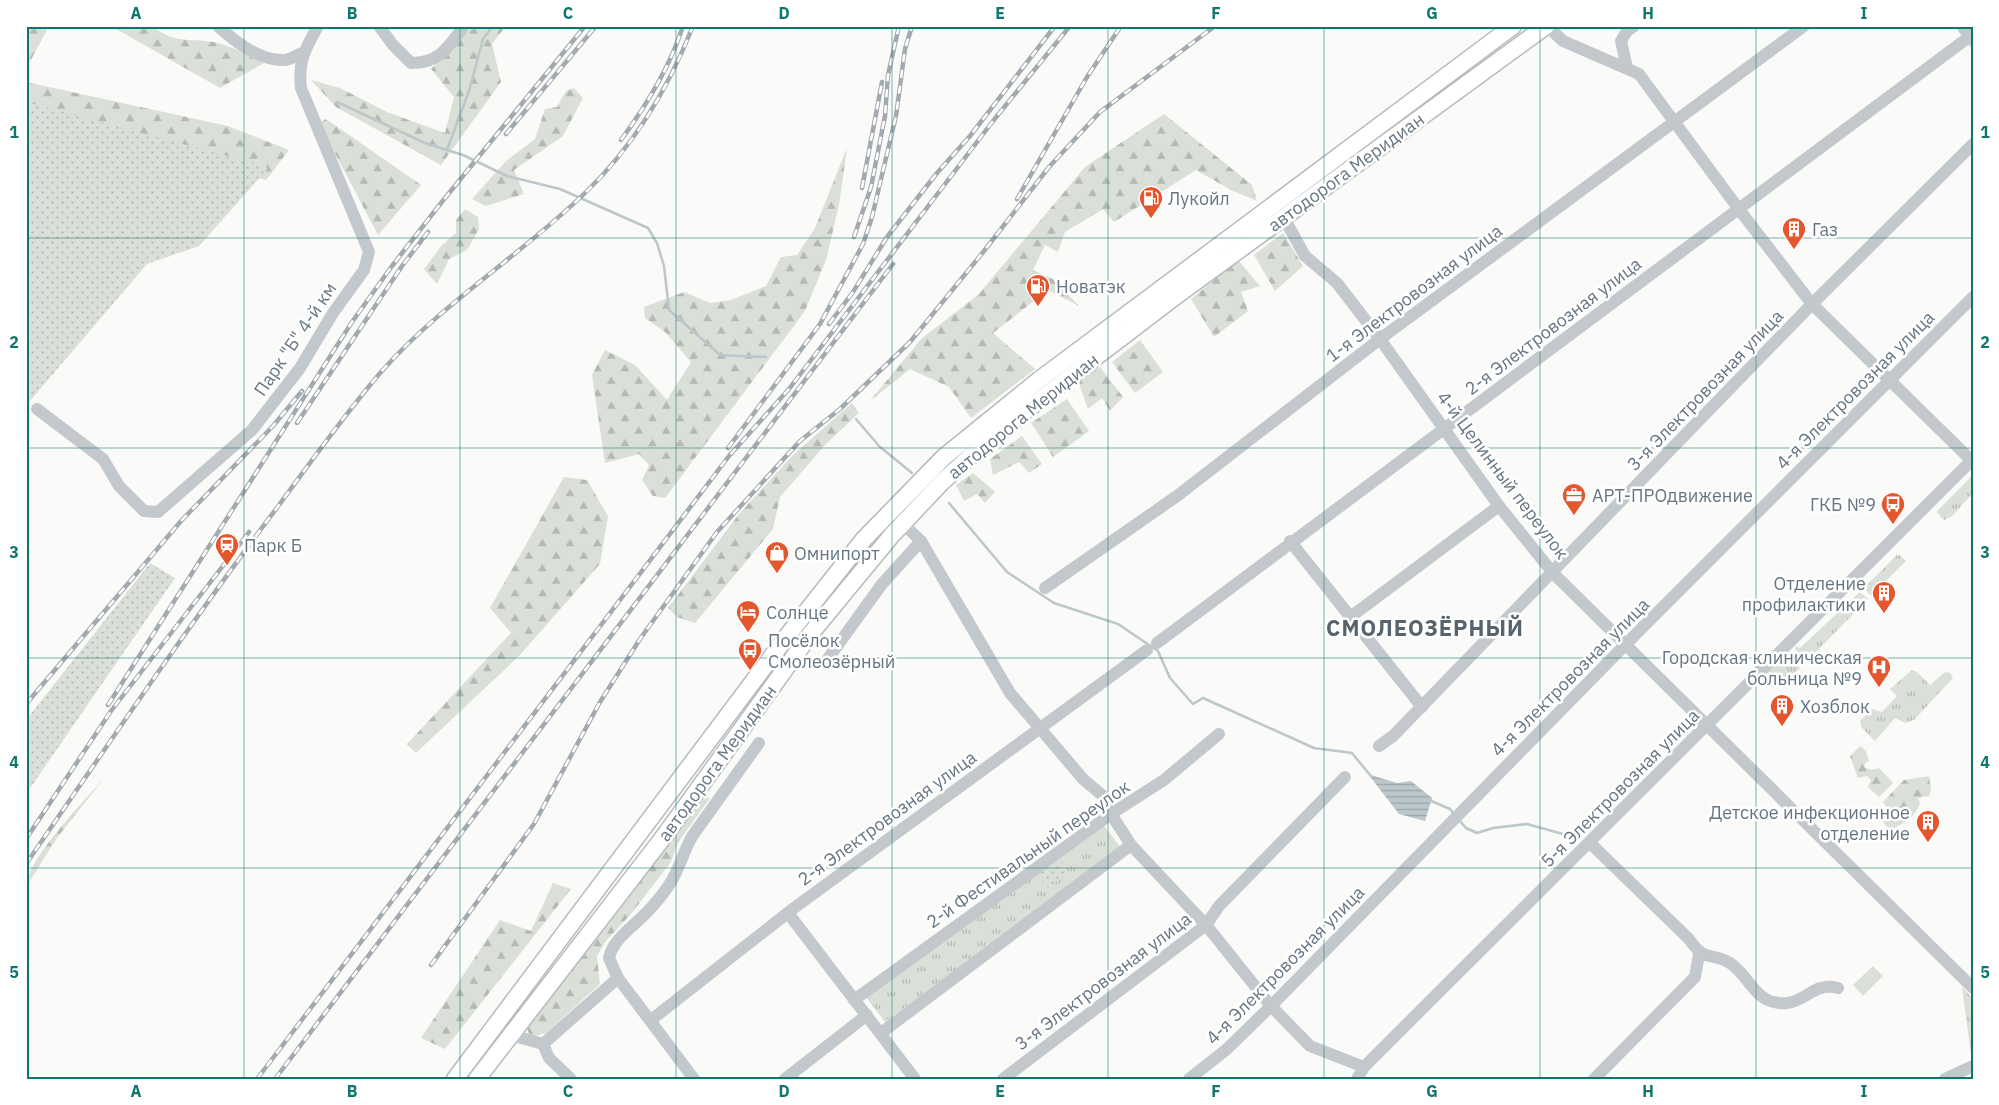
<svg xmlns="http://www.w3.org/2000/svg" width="1999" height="1105" viewBox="0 0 1999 1105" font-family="'IBM Plex Sans',sans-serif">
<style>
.grass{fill:url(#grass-tufts)}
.forest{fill:url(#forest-firs)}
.park{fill:url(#park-dots)}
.pitch{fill:#dadfd7}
.water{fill:url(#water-rules)}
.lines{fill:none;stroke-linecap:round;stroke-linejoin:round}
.stream{stroke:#bbc7cb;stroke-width:2.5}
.major-casing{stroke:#b5babe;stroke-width:19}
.minor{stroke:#c3c8cc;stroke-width:12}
.major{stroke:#fff;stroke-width:16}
.rail-casing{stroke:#a2aab0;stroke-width:4.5}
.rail{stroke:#fff;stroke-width:2.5;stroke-dasharray:8;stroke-linecap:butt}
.grid{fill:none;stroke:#0f766e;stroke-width:1;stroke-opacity:0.55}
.labels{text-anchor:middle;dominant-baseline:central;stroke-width:5;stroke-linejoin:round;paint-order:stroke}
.street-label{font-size:18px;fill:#657683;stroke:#fff}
.poi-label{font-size:18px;fill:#657683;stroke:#fff;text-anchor:start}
.district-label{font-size:22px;font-weight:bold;letter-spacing:1px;fill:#57646e;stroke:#fff}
.neatline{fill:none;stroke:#0f766e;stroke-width:2}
.grid-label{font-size:16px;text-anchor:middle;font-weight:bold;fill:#0f766e}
</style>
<defs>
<pattern id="grass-tufts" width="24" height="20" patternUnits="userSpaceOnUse" patternTransform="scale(1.25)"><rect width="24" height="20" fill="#dadfd7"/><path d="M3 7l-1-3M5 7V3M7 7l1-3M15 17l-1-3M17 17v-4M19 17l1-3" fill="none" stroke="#b4b9b4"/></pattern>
<pattern id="forest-firs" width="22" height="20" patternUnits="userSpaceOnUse" patternTransform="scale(1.25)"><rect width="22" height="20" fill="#dadfd7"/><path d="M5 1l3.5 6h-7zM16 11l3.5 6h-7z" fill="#b4b9b4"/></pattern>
<pattern id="park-dots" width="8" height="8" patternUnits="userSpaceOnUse" patternTransform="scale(1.25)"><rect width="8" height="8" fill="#dadfd7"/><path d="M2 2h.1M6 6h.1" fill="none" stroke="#b4b9b4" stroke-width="1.8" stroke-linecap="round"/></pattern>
<pattern id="water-rules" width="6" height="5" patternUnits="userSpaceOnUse" patternTransform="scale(1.25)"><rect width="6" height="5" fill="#bbc7cb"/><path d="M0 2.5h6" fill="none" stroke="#9ca6aa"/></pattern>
</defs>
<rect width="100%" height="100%" fill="#fafaf8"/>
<!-- grass -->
<g class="grass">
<polygon points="1973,475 1973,493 1952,516 1944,520 1937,512 1938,510"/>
<polygon points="1898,554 1906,561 1871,596 1864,588"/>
<polygon points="1860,592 1868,599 1806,662 1796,651 1795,646 1800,648"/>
<polygon points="1784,657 1791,659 1800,668 1780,688 1767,673"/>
<polygon points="1912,670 1917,672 1930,685 1945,672 1950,673 1953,678 1914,720 1905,723 1895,718 1875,741 1862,728 1860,721 1872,709 1882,712 1897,696 1890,689"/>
<polygon points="1103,824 1121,848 885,1022 866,997"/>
<polygon points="1962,987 1973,999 1973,1056 1971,1055"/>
</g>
<!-- forest -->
<g class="forest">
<polygon points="26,26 49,26 26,69"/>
<path d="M111 26H153C173 44 190 38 213 42 229 44 248 56 264 63L220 88Z"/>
<polygon points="473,26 506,26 492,44 501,82 441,165 336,107 311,80 340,88 387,112 445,133 454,97 431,69"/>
<polygon points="26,82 228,126 289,150 266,180 26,120"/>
<polygon points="574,88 583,98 563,136 514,170 524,194 486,206 472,199 506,161 535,139 545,109 557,107 566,91"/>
<polygon points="1164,114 1252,185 1257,201 1231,190 1196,170 1114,222 1103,209 1065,232 1058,252 1045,245 1033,270 1053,279 1079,306 1048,290 993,333 1035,369 971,418 949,387 910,369 869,402 922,338 978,295 1085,167"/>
<polygon points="326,119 421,185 378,235 319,123"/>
<polygon points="847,148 839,205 826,260 805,311 665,498 653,496 642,480 649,465 639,454 605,463 592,375 605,350 635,365 667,400 691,362 666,333 645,318 644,307 684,292 710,303 731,300 766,286 781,257 797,255 815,228"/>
<polygon points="465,209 478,217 479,229 467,250 449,259 437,284 424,269 442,245 456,233 456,220"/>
<polygon points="1283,233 1303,266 1275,291 1254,255"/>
<polygon points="1238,260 1260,286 1241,292 1248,311 1214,337 1191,299"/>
<polygon points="1140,340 1163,372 1135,393 1112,362"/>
<polygon points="1100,367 1123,397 1110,411 1102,398 1088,409 1078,381"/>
<polygon points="1067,399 1089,431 1053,457 1031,423"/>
<polygon points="852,403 859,413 826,444 780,497 773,529 695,623 677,617 668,608 739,514 792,456"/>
<polygon points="1022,436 1042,464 1029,473 1019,462 993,475 990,459"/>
<polygon points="973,473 995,492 985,503 977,494 964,501 956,485"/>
<polygon points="564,477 587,480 608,516 600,564 519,656 416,753 407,744 511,633 490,608"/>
<polygon points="1860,746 1866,751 1869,761 1865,763 1864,767 1871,770 1879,768 1893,783 1879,797 1868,787 1871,780 1867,776 1858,778 1850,756"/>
<path d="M1929 776 1931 790 1929 796 1918 798 1920 803C1915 818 1904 823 1890 830L1883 822 1888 810 1883 802 1904 780Z"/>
<path d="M105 777 57 838 26 887C26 860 86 799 105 777Z"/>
<polygon points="702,794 710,798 677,844 671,862 631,914 605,942 597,956 600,984 546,1033 530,1037 526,1025"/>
<polygon points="553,883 571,889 445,1049 421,1038 500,920 531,931"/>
</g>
<!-- park -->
<g class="park">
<polygon points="26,102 269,167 199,246 147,264 29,402 26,401"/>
<polygon points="150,563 175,578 26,794 26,720"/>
<polygon points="1059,858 1069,872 1048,888 1037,875"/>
</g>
<!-- pitch -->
<polygon class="pitch" points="1873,966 1883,976 1863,996 1853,985"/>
<!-- water -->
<polygon class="water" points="1368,774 1397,783 1411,781 1432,798 1425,821 1399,814"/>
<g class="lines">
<!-- stream -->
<g class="stream">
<polyline points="337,102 425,143 463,155 507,176 560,189 648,228 657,243 664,266 669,310 720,355 766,357"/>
<polyline points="447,150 469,91 483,39 493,26"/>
<polyline points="856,419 879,446 912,473"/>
<polyline points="949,503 1007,572 1054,603 1118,624 1158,651 1170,678 1193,704 1203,698 1314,748 1352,753 1370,775"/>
<polyline points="1429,800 1450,809 1454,814"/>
<polyline points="1459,820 1466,828 1477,833 1493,828 1527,824 1570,836"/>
</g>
<!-- major casing -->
<g class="major-casing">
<g id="major">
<polyline points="455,1079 791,631 864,539 944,457 1039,380 1513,26"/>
<polyline points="477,1079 662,839 812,632 892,535 942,482 999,431 1176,296 1546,26"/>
</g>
</g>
<!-- minor -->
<g class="minor">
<path d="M218 26C234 41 260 61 284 60 290 60 297 55 302 53"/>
<path d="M379 26 393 45 411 63C440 63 448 47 464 26"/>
<polyline points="1547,26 1563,41 1639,74 1738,208 1812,304 1971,460"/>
<polyline points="1962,26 1973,41"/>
<polyline points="1627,68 1621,41 1627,31 1634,26"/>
<polyline points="1284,218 1305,256 1337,283 1380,339 1499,506 1553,573 1973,988"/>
<path d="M37 409 103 459 119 486 144 511 158 512 252 430 300 368 333 313 364 270 369 252 301 88C298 61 305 49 318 26"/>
<polyline points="902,523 921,541 1010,693 1083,779 1102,795 1111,814 1131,845 1206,925 1271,1006 1310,1046 1364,1067"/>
<polyline points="1290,541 1422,707"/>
<polyline points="1045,588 1177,496 1380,339 1804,26"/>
<polyline points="1349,618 1499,506"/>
<polyline points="1157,643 1969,37"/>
<polyline points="827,660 882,584 921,541"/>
<polyline points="1379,746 1393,736 1812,304 1973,144"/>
<path d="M1590 843 1689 939C1706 964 1710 951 1730 963 1751 977 1755 1006 1787 1003 1807 1001 1814 982 1838 988"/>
<polyline points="788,913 915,1079"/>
<polyline points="854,1000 1111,814 1164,780 1219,734"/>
<polyline points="651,1020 794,908 1147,650"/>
<polyline points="881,1033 1131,845"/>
<polyline points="511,1035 543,1044 618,978"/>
<polyline points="543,1044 549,1058 571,1079"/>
<path d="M694 1079 618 978 609 958C613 938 637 924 650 909 660 898 672 883 677 870 683 858 686 846 693 835L759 743"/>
<polyline points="785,1079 867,1015"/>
<polyline points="1003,1079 1206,925 1219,906 1345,777"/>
<polyline points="1189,1079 1227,1049 1271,1006 1625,645 1973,297"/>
<polyline points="1357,1079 1364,1067 1973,459"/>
<polyline points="1594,1079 1695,977 1699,954"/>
<polyline points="1945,1079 1973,1066"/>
</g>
<!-- major -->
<use href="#major" class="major"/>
<!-- rail casing -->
<g class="rail-casing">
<g id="rail">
<polyline points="506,134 596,26"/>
<path d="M621 140C646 106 670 67 683 26"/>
<polyline points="862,188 882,82"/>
<polyline points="1017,199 1087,77 1121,26"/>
<polyline points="854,237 871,187 885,116 888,75 899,26"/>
<polyline points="829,324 853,292 887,237 937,173 970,136 1055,26"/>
<polyline points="297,423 402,266 428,232"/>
<polyline points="728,448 820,324 863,244 872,217 896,116 905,49 912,26"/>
<polyline points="26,704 181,521 273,426 302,391"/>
<polyline points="108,705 352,322 392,266 441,203 585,26"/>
<polyline points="26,839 111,711 249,532"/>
<path d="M26 864C109 743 191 622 279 505 312 460 345 414 381 372 441 304 520 256 585 193 634 146 668 89 693 26"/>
<polyline points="431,965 534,824 600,702 640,639 717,532 800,441 840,409 910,342 984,251 1049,167 1100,112 1215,26"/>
<polyline points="257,1079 729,456 789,389 993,121 1070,26"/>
<polyline points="275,1079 893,264"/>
</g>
</g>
<!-- rail -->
<use href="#rail" class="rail"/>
</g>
<!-- grid -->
<path class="grid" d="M244 26V1079M460 26V1079M676 26V1079M892 26V1079M1108 26V1079M1324 26V1079M1540 26V1079M1756 26V1079M26 238H1973M26 448H1973M26 658H1973M26 868H1973"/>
<!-- icons -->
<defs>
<g id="fuel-pin" transform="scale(1.25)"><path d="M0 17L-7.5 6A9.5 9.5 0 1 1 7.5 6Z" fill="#e4572e" stroke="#fff"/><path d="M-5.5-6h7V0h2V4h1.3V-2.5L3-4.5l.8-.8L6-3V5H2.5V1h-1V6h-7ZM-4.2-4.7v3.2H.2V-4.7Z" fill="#fff"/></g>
<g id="building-pin" transform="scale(1.25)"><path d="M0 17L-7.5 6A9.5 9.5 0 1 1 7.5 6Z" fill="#e4572e" stroke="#fff"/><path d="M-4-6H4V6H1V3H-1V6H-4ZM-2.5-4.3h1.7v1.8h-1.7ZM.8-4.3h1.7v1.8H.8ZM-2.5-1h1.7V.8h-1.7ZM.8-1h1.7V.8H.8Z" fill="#fff"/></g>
<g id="office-pin" transform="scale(1.25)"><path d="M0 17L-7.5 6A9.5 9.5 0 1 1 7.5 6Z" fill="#e4572e" stroke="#fff"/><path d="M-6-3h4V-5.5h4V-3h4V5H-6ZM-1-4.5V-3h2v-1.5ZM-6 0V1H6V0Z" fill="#fff"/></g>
<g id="bus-pin" transform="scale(1.25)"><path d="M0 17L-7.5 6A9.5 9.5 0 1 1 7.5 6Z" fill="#e4572e" stroke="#fff"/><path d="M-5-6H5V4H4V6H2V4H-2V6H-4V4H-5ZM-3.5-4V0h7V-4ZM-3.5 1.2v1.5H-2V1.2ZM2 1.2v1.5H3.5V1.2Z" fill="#fff"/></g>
<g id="station-pin" transform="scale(1.25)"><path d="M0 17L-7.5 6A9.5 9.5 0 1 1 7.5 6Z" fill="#e4572e" stroke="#fff"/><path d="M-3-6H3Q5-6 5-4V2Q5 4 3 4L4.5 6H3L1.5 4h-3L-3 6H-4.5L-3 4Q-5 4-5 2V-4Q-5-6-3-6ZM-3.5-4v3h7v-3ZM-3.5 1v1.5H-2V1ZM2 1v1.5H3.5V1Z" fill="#fff"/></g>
<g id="shop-pin" transform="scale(1.25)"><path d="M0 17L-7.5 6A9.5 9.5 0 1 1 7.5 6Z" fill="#e4572e" stroke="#fff"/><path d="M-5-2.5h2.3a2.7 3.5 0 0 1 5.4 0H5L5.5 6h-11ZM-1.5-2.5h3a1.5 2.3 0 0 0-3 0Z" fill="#fff"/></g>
<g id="hotel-pin" transform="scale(1.25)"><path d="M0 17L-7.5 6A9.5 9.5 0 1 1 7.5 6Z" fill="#e4572e" stroke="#fff"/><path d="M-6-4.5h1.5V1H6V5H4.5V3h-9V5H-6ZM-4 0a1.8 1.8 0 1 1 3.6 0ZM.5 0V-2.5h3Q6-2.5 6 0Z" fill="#fff"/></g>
<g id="hospital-pin" transform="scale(1.25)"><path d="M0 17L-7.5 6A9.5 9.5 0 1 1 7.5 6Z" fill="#e4572e" stroke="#fff"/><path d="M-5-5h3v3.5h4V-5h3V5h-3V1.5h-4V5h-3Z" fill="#fff"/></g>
</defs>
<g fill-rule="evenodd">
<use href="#fuel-pin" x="1151" y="198"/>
<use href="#building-pin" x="1794" y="229"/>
<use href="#fuel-pin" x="1038" y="286"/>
<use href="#office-pin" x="1574" y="495"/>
<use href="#bus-pin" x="1893" y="504"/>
<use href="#station-pin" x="227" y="545"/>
<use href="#shop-pin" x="777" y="553"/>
<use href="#building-pin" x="1884" y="593"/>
<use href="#hotel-pin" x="748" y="612"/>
<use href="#bus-pin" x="750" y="650"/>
<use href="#hospital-pin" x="1879" y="667"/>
<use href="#building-pin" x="1782" y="706"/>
<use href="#building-pin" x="1928" y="822"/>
</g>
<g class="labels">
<!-- street labels -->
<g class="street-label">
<text transform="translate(1346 172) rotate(-36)">автодорога Меридиан</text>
<text transform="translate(1414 293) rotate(-37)">1-я Электровозная улица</text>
<text transform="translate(1553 326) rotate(-37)">2-я Электровозная улица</text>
<text transform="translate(295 339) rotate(-56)">Парк "Б" 4-й км</text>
<text transform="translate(1705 390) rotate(-46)">3-я Электровозная улица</text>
<text transform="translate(1855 390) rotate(-45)">4-я Электровозная улица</text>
<text transform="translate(1023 416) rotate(-39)">автодорога Меридиан</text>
<text transform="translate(1503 475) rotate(53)">4-й Целинный переулок</text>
<text transform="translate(1570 677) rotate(-45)">4-я Электровозная улица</text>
<text transform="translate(717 763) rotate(-54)">автодорога Меридиан</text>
<text transform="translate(1620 788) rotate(-45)">5-я Электровозная улица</text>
<text transform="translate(887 818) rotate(-36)">2-я Электровозная улица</text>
<text transform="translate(1028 854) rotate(-35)">2-й Фестивальный переулок</text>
<text transform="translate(1285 965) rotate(-45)">4-я Электровозная улица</text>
<text transform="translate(1103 981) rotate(-37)">3-я Электровозная улица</text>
</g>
<!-- poi labels -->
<g class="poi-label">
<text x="1168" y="198">Лукойл</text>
<text x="1812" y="229">Газ</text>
<text x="1056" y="286">Новатэк</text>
<text x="1592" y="495">АРТ-ПРОдвижение</text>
<text x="1876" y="504" text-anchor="end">ГКБ №9</text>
<text x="244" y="545">Парк Б</text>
<text x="794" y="553">Омнипорт</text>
<text x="1866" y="583" text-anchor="end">Отделение<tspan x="1866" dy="21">профилактики</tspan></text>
<text x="766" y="612">Солнце</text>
<text x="768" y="640">Посёлок<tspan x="768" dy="21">Смолеозёрный</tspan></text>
<text x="1862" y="657" text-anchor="end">Городская клиническая<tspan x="1862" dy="21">больница №9</tspan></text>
<text x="1800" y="706">Хозблок</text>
<text x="1910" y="812" text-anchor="end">Детское инфекционное<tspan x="1910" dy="21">отделение</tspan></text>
</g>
<!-- district labels -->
<g class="district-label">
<text x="1425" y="627">СМОЛЕОЗЁРНЫЙ</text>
</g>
</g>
<!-- border -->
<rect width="1999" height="1105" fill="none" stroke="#ffffff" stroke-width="55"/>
<rect x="28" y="28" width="1944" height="1050" class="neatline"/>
<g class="grid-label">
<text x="136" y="19">A</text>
<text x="352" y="19">B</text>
<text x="568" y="19">C</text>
<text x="784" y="19">D</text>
<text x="1000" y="19">E</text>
<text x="1216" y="19">F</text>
<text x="1432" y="19">G</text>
<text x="1648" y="19">H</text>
<text x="1864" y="19">I</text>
<text x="14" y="138">1</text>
<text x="1985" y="138">1</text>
<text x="14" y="348">2</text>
<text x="1985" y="348">2</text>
<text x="14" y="558">3</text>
<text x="1985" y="558">3</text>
<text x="14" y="768">4</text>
<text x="1985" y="768">4</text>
<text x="14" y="978">5</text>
<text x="1985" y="978">5</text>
<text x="136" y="1097">A</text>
<text x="352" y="1097">B</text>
<text x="568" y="1097">C</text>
<text x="784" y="1097">D</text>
<text x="1000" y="1097">E</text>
<text x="1216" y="1097">F</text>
<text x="1432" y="1097">G</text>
<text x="1648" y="1097">H</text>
<text x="1864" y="1097">I</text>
</g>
</svg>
